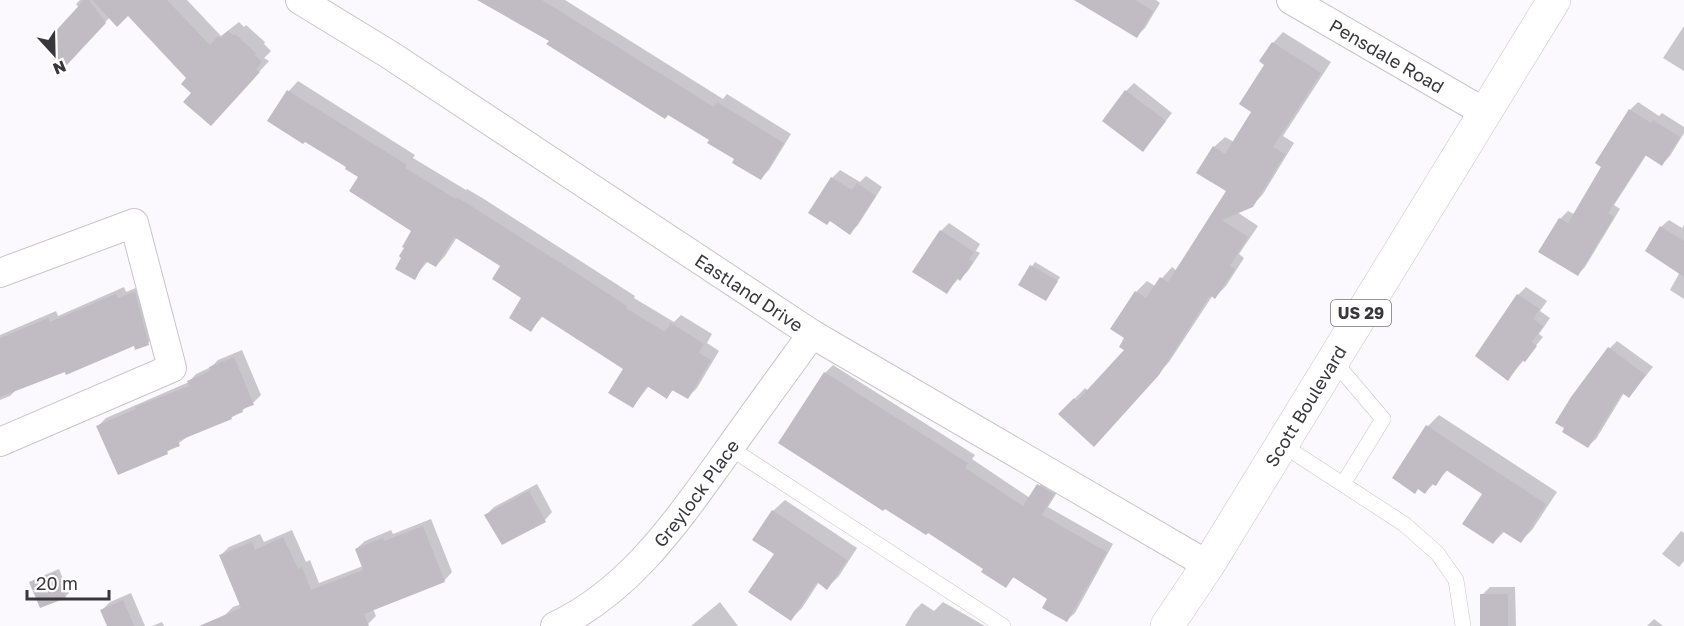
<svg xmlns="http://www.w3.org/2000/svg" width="1684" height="626" viewBox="0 0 1684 626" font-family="'Golos Text',sans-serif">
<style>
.shadow{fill:#0003}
.building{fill:#c1bcc4}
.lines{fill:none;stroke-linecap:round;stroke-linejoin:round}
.lane-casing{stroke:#c9c4cc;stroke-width:16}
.street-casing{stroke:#c9c4cc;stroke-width:30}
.highway-casing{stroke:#c9c4cc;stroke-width:34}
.lane{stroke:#fff;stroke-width:15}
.street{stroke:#fff;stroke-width:28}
.highway{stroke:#fff;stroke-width:33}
.labels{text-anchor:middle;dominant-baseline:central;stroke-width:6;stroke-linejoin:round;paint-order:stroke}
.shield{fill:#fff;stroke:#747376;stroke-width:1.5}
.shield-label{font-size:16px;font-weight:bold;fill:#39373b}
.street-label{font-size:18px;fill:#39373b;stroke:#fff}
</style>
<rect width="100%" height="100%" fill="#fcf9fe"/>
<!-- shadow -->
<g class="shadow">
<polygon points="80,0 187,0 221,36 239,22 244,27 246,25 265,42 264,44 271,51 264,58 269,61 221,114 194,93 189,78 128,14 110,17 75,55 79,8 76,4"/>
<polygon points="480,0 565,0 723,99 727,94 791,134 769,170 760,179 711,139 551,40"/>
<polygon points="1077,0 1156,0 1160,3 1145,28 1137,36"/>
<polygon points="1684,26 1684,71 1663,58"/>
<polygon points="1283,32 1331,62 1283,136 1294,143 1263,194 1252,206 1237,212 1258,226 1239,254 1244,258 1226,286 1215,297 1213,295 1169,362 1104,434 1060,414 1085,388 1089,391 1126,350 1126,338 1112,329 1136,292 1147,281 1155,286 1172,267 1177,271 1228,191 1214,147 1225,137 1234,142 1254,111 1273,43"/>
<polygon points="298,81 415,155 413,158 466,190 467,189 484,199 565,251 635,296 634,298 674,322 681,315 712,334 707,343 719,351 697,388 688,397 674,389 667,397 649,386 633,406 625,368 543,316 531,330 523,298 502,266 457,237 445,256 436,266 428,261 414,278 403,258 413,230 349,166 269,121 289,91"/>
<polygon points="1134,83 1172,113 1143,150 1126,91"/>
<polygon points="1638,102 1659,116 1662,113 1684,127 1684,133 1670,156 1662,164 1647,154 1614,205 1620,209 1585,267 1577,275 1540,251 1560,219 1568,211 1574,214 1604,167 1630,110"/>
<polygon points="840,170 860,182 866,176 882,187 858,225 850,233 830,220 810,212 832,178"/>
<polygon points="1669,220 1682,228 1684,225 1684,299 1670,290 1680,272 1647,251 1661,227"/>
<polygon points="949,223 980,244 976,251 980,253 968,271 960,279 959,278 947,292 941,231"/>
<polygon points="1035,262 1060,277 1046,299 1020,284"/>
<polygon points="143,285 156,335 148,343 134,344 18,388 10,396 0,400 0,335 56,311 58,316 124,287 126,292"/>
<polygon points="1526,287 1547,301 1540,311 1550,318 1539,334 1543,337 1508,379 1477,356 1518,295"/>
<polygon points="1617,341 1653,367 1629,396 1624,393 1596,439 1588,446 1610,348"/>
<polygon points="242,350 261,395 253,403 231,418 187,437 167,452 98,426 106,418 189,382 196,374 211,367 218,360"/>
<polygon points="833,365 975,455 972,459 1030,498 1046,477 1061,486 1048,507 1113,544 1075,613 1067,620 1049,598 1015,576 1005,586 985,569 825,373"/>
<polygon points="1439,415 1557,492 1532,530 1521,541 1505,531 1493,543 1484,493 1448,470 1425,492 1428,426"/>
<polygon points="537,484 552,512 545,520 486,515 494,507"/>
<polygon points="785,500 857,548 839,576 827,588 819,582 802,608 791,619 776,554 773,511"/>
<polygon points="431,519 452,572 444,581 373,609 376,616 368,624 364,626 227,626 225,615 233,607 241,604 221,555 229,547 260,534 264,542 292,530 306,562 310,560 319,583 363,566 356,549 365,541 391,530 393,534"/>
<polygon points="1681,531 1684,533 1684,561 1679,567 1662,554"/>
<polygon points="59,569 69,593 65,597 31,582 35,579"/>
<polygon points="1490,587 1515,587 1516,626 1482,626 1482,595"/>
<polygon points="131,593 145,626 108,626 102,610 110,602"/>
<polygon points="720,602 738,626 691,626"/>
<polygon points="943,602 985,626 905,626 914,611 922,603 934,611"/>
<polygon points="1654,619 1663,626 1647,626"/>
<polygon points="162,622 164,626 152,626"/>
</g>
<!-- building -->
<g class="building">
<polygon points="84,0 89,0 106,23 65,67 42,46"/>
<polygon points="92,0 167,0 210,45 218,36 220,38 228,31 234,36 235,34 256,53 255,55 262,62 256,69 260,72 211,126 183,102 191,93 181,84 186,78 128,16 117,27"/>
<polygon points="477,0 542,0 714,107 717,102 784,143 761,180 732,163 734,159 707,143 709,140 668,115 665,119 546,44 549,41"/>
<polygon points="1074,0 1135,0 1153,11 1137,38"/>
<polygon points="1272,42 1321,73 1273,147 1285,154 1253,207 1222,220 1248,237 1230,266 1235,269 1215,299 1210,295 1159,375 1094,447 1058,414 1074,398 1077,401 1124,350 1119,347 1124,338 1110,329 1135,291 1146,298 1160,277 1168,282 1226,191 1196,173 1213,146 1225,154 1251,112 1239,104 1264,65 1259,61"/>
<polygon points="287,90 407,165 405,168 456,199 457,197 474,208 556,260 627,306 626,308 665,332 671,323 704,344 699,353 711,360 688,399 672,390 667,399 647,386 633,408 608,393 623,369 541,316 531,332 509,318 521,298 492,279 500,266 454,237 436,267 425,261 415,280 395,269 401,258 399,256 404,248 402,247 411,231 349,191 358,177 345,169 346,167 305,142 303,144 267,121"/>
<polygon points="1125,90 1166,121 1143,152 1102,121"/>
<polygon points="1629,109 1651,123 1653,120 1680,137 1662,166 1645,155 1608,213 1614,217 1578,276 1538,252 1559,218 1568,223 1601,167 1595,163"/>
<polygon points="831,177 852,190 857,183 876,196 850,235 830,221 827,225 808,213"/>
<polygon points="1660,226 1684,241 1684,277 1645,251"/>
<polygon points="940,230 974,252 969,259 973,262 960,281 957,278 947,294 912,272"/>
<polygon points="1030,265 1058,281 1046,301 1018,285"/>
<polygon points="135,292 149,345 135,350 134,346 66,375 65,372 0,397 0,338 48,318 50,322 116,294 118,298"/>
<polygon points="1517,294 1540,309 1533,319 1543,326 1532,342 1537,346 1525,362 1522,360 1508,381 1475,356"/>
<polygon points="1608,347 1646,375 1629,398 1622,393 1588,448 1562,432 1564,428 1555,423 1571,397"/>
<polygon points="234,357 254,405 242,409 243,412 231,417 232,419 178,441 180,446 167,451 168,454 118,475 96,426 136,409 135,407 189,386 187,381 210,371 209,367"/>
<polygon points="824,372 968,463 965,468 1023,506 1037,484 1054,494 1042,515 1107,552 1067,622 1042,608 1047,599 1013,577 1006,588 981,572 983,569 928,533 926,535 885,509 883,511 778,443"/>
<polygon points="1426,425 1546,504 1521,543 1502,531 1493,544 1462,524 1482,494 1446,470 1436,486 1432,484 1425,494 1418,489 1415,494 1392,478"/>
<polygon points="529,491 546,522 502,545 484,515"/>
<polygon points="772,510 847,560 827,590 817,582 791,621 748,592 774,554 752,540"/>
<polygon points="423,526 445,582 364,614 369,626 199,626 241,608 219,555 252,542 255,550 283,537 298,569 302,567 311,590 363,570 355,549 383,538 384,541"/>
<polygon points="56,572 66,598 40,608 29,582"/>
<rect x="1480" y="594" width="28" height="32"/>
<polygon points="123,600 134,626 107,626 100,610"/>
</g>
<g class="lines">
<!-- lane casing -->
<g class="lane-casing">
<g id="lane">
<polyline points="1333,360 1383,419 1343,484"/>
<polyline points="1281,444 1404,524 1437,553 1456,580 1463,626"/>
<polyline points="730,448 1003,626"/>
</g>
</g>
<!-- street casing -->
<g class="street-casing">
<g id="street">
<path id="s1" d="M300 0 390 55 812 334 1208 565"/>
<path id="s2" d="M1291 0 1484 112"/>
<polyline points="0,273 134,223 172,368 0,442"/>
<path id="s3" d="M555 626C630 591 677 521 724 456 753 415 783 374 812 334"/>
</g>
</g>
<!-- highway casing -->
<g class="highway-casing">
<g id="highway">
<path id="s4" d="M1167 626 1208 565 1554 0"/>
</g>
</g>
<!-- lane -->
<use href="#lane" class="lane"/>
<!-- street -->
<use href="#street" class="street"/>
<!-- highway -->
<use href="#highway" class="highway"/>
</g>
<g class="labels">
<!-- shield labels -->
<rect class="shield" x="1331" y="300" width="60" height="26" rx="4.5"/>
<g class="shield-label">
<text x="1361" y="313">US 29</text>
</g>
<!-- street labels -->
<g class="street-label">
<text stroke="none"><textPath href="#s2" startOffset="111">Pensdale Road</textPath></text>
<text stroke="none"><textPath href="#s1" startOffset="536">Eastland Drive</textPath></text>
<text stroke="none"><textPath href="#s4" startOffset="260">Scott Boulevard</textPath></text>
<text stroke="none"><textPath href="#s3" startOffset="196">Greylock Place</textPath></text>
</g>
</g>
<!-- north arrow -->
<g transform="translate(54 54) rotate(158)" stroke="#ffffff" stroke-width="4.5" paint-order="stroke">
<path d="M0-4.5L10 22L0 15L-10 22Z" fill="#39373b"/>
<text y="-9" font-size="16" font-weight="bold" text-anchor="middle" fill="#39373b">N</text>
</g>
<!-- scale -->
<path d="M27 590v9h82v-9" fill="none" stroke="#39373b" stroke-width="3"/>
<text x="36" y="590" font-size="18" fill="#39373b" stroke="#ffffff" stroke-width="4.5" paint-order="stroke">20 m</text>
</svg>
